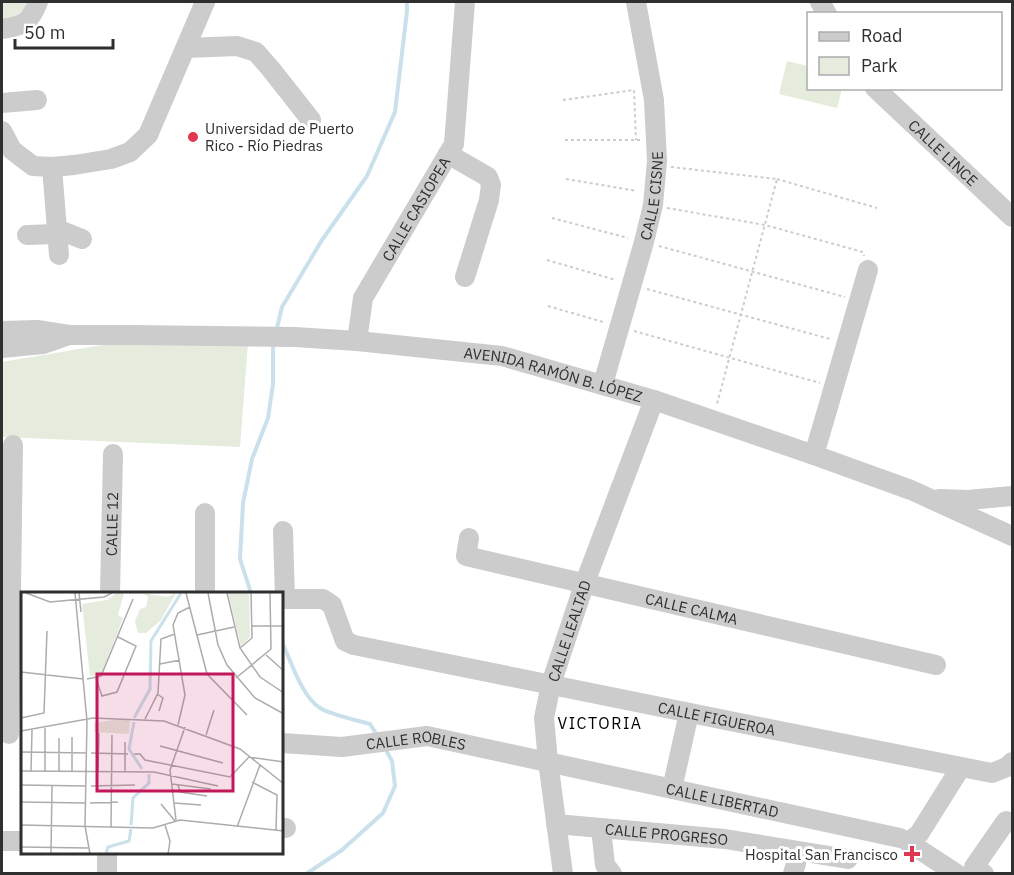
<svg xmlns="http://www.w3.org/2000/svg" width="1014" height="875" viewBox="0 0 1014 875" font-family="'IBM Plex Sans',sans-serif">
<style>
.green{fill:#e6ecdd}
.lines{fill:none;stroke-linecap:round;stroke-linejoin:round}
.stream{stroke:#cae1eb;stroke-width:4}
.path{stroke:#ccc;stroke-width:2;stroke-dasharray:3 3;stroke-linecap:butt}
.minor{stroke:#ccc;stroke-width:20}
.poi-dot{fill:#e13650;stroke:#fff;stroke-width:2}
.labels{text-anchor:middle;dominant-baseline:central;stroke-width:6;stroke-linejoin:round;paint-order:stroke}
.poi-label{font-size:15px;fill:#2f2f2f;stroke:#fff;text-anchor:start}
.street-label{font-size:15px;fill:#2f2f2f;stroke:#fff}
.neighbourhood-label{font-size:16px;letter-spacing:1.5px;fill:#000;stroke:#fff}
.inset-river{fill:none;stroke:#cae1eb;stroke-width:3}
.inset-road{fill:none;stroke:#acacac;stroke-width:1.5}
.view{fill:#c2185b;fill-opacity:0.15;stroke:#c2185b;stroke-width:3}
.inset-edge{fill:none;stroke:#2f2f2f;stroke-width:3}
</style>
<rect width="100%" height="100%" fill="#fff"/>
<!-- green -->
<g class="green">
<path d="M2 2H29C24 12 13 18 2 20Z"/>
<polygon points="787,61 808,66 808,88 842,89 837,108 779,94"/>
<polygon points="120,342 248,343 240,447 2,437 2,362"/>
</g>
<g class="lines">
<!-- stream -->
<g class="stream">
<polyline points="276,332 282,307 322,240 367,176 395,112 407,11 407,2"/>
<polyline points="251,593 240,559 243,503 252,459 268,418 273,384 273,348 274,342"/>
<path d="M282 642C291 661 302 697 320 708 332 715 356 720 370 724L377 735"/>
<polyline points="306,874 342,850 383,813 395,786 392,761 387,752"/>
</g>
<!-- path -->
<g class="path">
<polyline points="563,100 634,90 636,140"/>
<polyline points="565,140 641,140"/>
<polyline points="671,167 777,179 717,404"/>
<polyline points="566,179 637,191"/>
<polyline points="777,179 877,208"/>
<polyline points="667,208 765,225 863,252 864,256"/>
<polyline points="552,218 628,238"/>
<polyline points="659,246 845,297"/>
<polyline points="547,260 616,280"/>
<polyline points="647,289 830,339"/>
<polyline points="548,306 603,322"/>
<polyline points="634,331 820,383"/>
</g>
<!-- minor -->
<g class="minor">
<polyline points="820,2 827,14"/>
<path d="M2 29C24 26 30 22 38 2"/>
<polyline points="186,48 237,46 256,52 270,68 311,120"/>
<path id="s1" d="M875 88 1012 217"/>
<polyline points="2,103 37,100"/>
<polyline points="2,131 12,150 33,166 52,167 74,165 111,159 130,152 148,135 205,2"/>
<polyline points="448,154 488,177 491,185 489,200 465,277"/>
<polyline points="52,167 59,255"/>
<polyline points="57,229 82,239"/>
<polyline points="27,235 57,234"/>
<path id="s2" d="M2 331 37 330 69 335H132L295 337 357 341 502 356 654 400 814 455 911 490 1012 536"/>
<path id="s3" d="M357 341 363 298 454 144 465 2"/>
<polyline points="2,348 43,344 66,336"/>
<path id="s4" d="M603 384 644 242 653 205 657 161 654 100 636 2"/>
<polyline points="814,455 868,270"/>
<polyline points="939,499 968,500 1012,496"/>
<polyline points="283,531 285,599"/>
<path id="s5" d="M469 538 466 556 936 665"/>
<path id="s6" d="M110 593 113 454"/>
<polyline points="205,593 205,513"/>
<path id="s7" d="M282 599H323L332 605 345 641 354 645C567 687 779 732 992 773L1007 767 1012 762"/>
<polyline points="9,734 13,445"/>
<path id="s8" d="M282 743 342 747 427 736 900 838"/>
<polyline points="672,789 689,713"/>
<path id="s9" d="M556 824 725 839 848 859"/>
<polyline points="282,828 286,828"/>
<polyline points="601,828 605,865 612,874"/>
<polyline points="2,841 22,841"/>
<polyline points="107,874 107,852"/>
<path id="s10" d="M563 874 548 761 544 718 551 684 584 585 654 400"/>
<polyline points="793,874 799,852"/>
<polyline points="957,874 908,842 919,834 961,767"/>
<polyline points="984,874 974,867 1006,821"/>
</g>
</g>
<!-- markers -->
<g class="poi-dot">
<circle cx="193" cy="137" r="6"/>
<path d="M909 845h6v6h6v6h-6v6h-6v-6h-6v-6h6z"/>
</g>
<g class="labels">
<!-- poi labels -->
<g class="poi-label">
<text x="205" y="128">Universidad de Puerto<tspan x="205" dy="17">Rico - Río Piedras</tspan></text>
<text x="898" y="854" text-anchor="end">Hospital San Francisco</text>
</g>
<!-- street labels -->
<g class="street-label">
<text stroke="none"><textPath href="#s1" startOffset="94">CALLE LINCE</textPath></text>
<text stroke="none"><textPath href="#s4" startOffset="195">CALLE CISNE</textPath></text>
<text stroke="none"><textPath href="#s3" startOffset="147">CALLE CASIOPEA</textPath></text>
<text stroke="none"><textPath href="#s2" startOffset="555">AVENIDA RAMÓN B. LÓPEZ</textPath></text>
<text stroke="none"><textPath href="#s6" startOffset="69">CALLE 12</textPath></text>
<text stroke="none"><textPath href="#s5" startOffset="250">CALLE CALMA</textPath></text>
<text stroke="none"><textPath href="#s10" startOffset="248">CALLE LEALTAD</textPath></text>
<text stroke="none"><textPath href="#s7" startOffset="470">CALLE FIGUEROA</textPath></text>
<text stroke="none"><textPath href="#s8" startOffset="135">CALLE ROBLES</textPath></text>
<text stroke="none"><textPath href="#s8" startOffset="448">CALLE LIBERTAD</textPath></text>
<text stroke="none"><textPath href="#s9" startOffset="111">CALLE PROGRESO</textPath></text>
</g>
<!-- neighbourhood labels -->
<g class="neighbourhood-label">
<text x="600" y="723">VICTORIA</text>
</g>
</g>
<!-- overview -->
<g transform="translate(21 592)">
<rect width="262" height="262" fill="#fff"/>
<path d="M95 1H103L97 23 102 26 80 83 69 84 61 12 86 8ZM122 1 146 5 155 1 140 28 125 41H117L114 29 119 17 125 15 127 5ZM207 1H228L229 45 220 54ZM92 128H109L108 142 73 140V131Z" fill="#e6ecdd"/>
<path class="inset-river" d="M113 126 129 97 130 49 160 1M113 130 108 157 121 177M110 233 112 206 128 191V182M85 262 87 255 108 249 110 237"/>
<path class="inset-road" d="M5 1 29 10 83 5 91 1M54 1 66 129 64 234 69 262M58 1 60 20M165 1 186 82 226 123M187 1 197 53 206 73 234 106 263 122M206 1 219 56 239 85 263 101M231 34H263M176 43 213 35M219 56 231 46 230 1M245 63 263 79M139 72 159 68M0 80 62 87M75 86 81 104 96 100 115 54 97 45M215 86 250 57 249 1M66 87 80 84 112 7M136 102 142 106 138 119M0 126 23 121 26 39M124 127 137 101 140 47 154 42M157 133 164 103 152 33 157 21 169 15M24 136V180M0 139 72 126 143 129 219 157 263 192M185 143 193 118M104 150V180M139 154 202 171M0 160 66 161M70 161 107 162M113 162H119L124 168 209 185 228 165 263 170M0 179 133 180 197 194M10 179 11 138M38 180V146M51 180V145M77 180 78 141M231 190 256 203 255 239M151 192 190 197M0 193 65 194M157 193 159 200 186 204M70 194 114 193M0 210 65 211M69 211 97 210M153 211 180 213M140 212 154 229M155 228 149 178 164 135M0 233 132 236 159 228 263 239M144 233 149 249 147 262M90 235 91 143M216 235 239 173M0 255 67 256M30 262 31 194"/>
<path class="view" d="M76 82H212V199H76Z"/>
<rect width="262" height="262" class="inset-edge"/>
</g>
<!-- border -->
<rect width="1014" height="875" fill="none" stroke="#2f2f2f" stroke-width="6"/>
<!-- legend -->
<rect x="807" y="12" width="195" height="78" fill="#ffffff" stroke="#acacac" stroke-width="1.5"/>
<rect x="819" y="32" width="30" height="9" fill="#cccccc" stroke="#acacac" stroke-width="1.5"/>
<text x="861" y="42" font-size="18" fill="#2f2f2f">Road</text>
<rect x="819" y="57" width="30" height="18" fill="#e6ecdd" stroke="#acacac" stroke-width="1.5"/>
<text x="861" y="72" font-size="18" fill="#2f2f2f">Park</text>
<!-- scale -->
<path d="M15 39v9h98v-9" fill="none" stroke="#2f2f2f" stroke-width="3"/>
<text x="24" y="39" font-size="18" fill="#2f2f2f" stroke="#ffffff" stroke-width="4.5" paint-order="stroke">50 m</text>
</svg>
